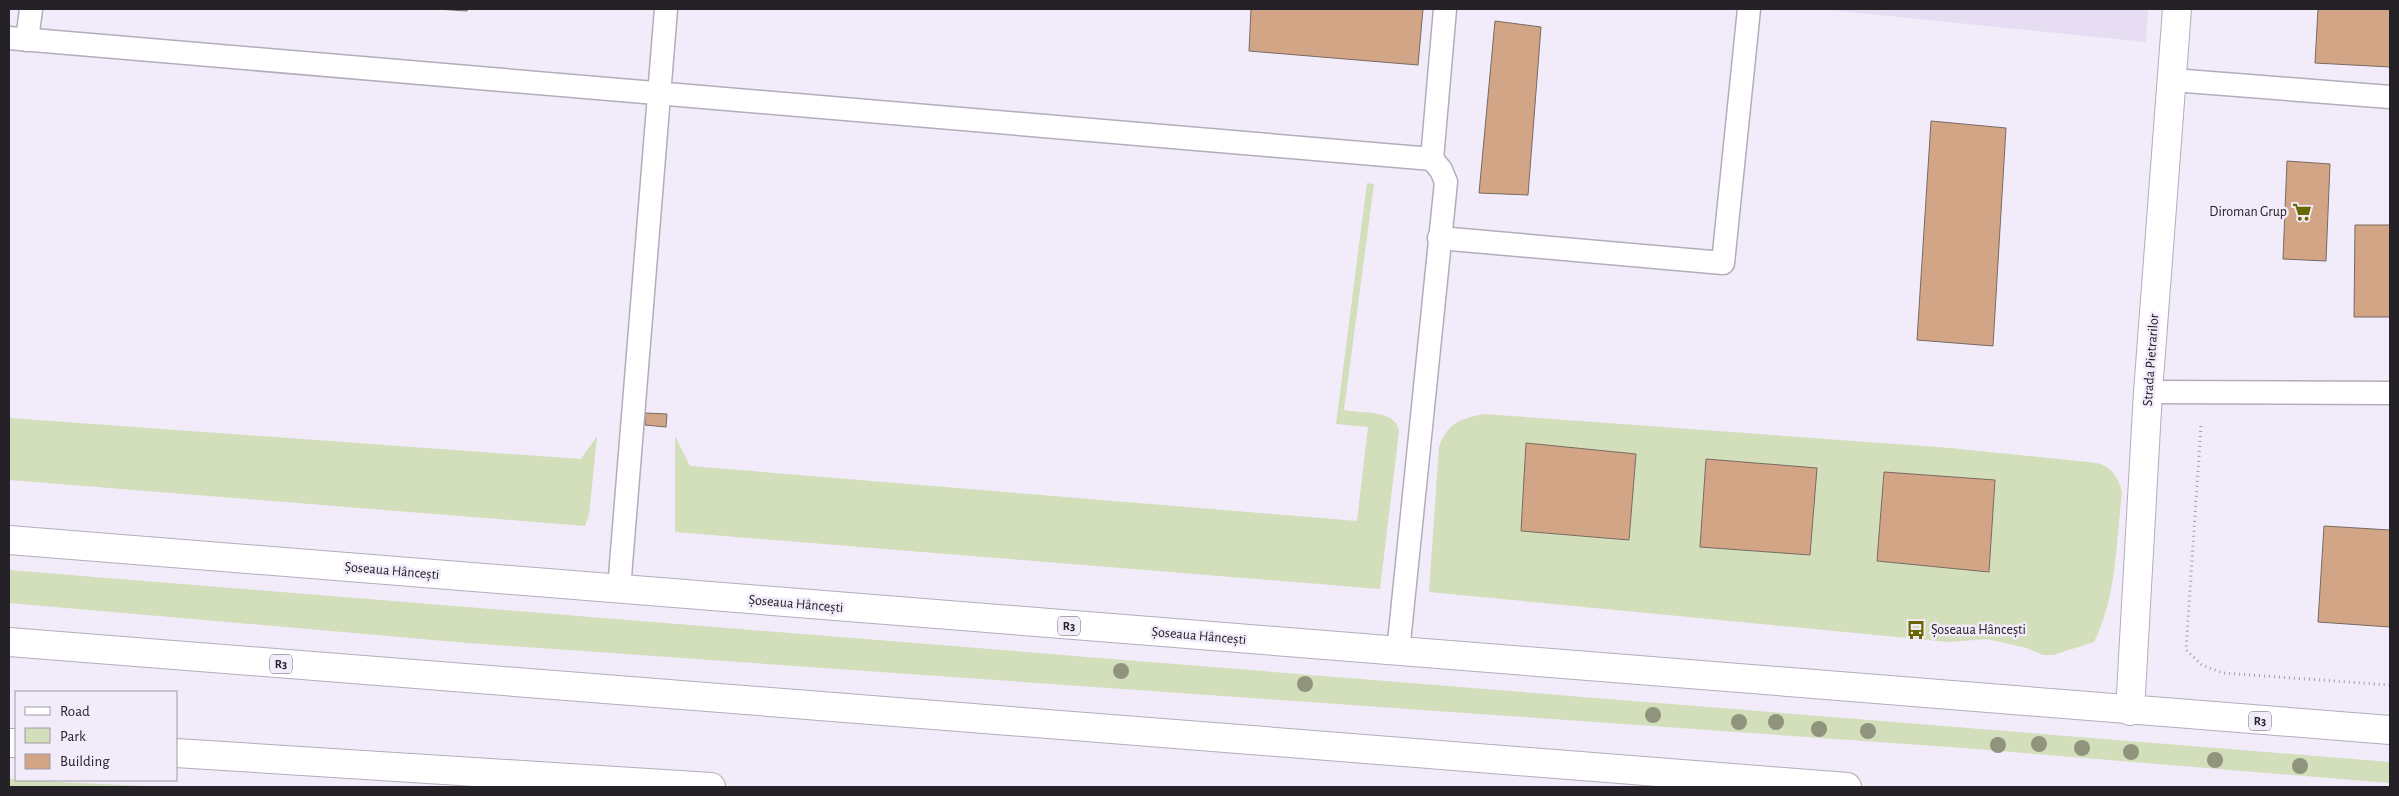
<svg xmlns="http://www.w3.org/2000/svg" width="2399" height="796" viewBox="0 0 2399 796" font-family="'Alegreya Sans',sans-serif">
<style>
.built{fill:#e7ddf3}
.green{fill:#d3deba;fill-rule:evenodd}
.building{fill:#d3a587;stroke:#776a61}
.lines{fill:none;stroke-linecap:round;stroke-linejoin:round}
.lane-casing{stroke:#b3acbb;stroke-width:25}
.street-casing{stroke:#b3acbb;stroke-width:30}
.primary-casing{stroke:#b3acbb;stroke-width:30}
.highway-casing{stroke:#b3acbb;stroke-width:30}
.path{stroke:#a29da8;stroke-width:3;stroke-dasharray:1 4;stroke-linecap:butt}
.lane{stroke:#fff;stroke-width:22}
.street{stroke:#fff;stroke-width:28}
.primary{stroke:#fff;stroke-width:28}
.highway{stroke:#fff;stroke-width:28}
.tree{fill:#90947c}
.labels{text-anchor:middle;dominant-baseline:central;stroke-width:5;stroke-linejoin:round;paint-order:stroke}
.shield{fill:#f2ebfa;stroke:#625e66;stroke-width:1}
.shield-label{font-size:12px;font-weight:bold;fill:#242127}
.poi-label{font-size:14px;fill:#242127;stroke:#f2ebfa;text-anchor:end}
.street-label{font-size:14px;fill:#242127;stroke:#f2ebfa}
</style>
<rect width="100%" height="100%" fill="#f2ebfa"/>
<!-- built -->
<polygon class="built" points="1820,9 2148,9 2146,42"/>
<!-- green -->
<g class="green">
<path d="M1367 183 1374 184 1344 410C1362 414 1396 409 1399 431L1380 589 675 532V436L690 466 1357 521 1368 427 1336 424Z"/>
<path d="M1484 414 1950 448 2097 463C2112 467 2118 477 2122 492 2116 541 2117 597 2094 642L2053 655H2043L2027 648 1987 639 1949 642 1429 592 1439 447C1448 423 1459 419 1484 414ZM1526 443 1636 454 1629 540 1521 531ZM1706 459 1816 468 1810 555 1701 547ZM1884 472 1995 480 1989 572 1877 561Z"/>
<polygon points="9,418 581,459 597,436 589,515 585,526 9,480"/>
<polygon points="9,570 2390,762 2390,783 1950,747 468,643 9,603"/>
<polygon points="9,778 16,780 167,787 9,787"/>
</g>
<!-- building -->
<g class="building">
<polygon points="437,9 468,9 467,11"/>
<polygon points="1251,9 1423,9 1418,65 1249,51"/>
<polygon points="2318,9 2390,9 2390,67 2315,63"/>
<polygon points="1495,21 1541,27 1528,195 1479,193"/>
<polygon points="1931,121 2006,128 1993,346 1917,340"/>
<polygon points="2287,161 2330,164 2326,261 2283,259"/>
<polygon points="2355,225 2390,225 2390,317 2354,317"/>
<polygon points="645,413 667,414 666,427 645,425"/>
<polygon points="1526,443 1636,454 1629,540 1521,531"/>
<polygon points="1706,459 1817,468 1810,555 1700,547"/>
<polygon points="1884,472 1995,480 1989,572 1877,561"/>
<polygon points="2324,526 2390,530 2390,627 2318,622"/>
</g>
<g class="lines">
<!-- lane casing -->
<g class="lane-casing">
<g id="lane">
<polyline points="9,38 1432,159 1445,9"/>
<polyline points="27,40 31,9"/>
<polyline points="2173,80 2390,97"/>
<polyline points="1439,238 1723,263 1749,9"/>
<polyline points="2148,392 2390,393"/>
<polyline points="619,589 666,9"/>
<polyline points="1398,652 1446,182 1441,170 1432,159"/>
</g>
</g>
<!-- street casing -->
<g class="street-casing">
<polyline id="street" points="2130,711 2148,392 2177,9"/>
</g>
<!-- primary casing -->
<g class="primary-casing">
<polyline id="primary" points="9,540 2390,730"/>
</g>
<!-- highway casing -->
<g class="highway-casing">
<g id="highway">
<polyline points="9,642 1847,787"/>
<polyline points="9,743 16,743"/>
<polyline points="176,753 711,787"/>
</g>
</g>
<!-- path -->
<polyline class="path" points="2201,426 2186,650 2202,665 2223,673 2390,685"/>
<!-- lane -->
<use href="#lane" class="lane"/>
<!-- street -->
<use href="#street" class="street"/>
<!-- primary -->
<use href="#primary" class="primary"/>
<!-- highway -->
<use href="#highway" class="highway"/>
</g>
<!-- trees -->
<g class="tree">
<circle cx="1121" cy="671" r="8"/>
<circle cx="1305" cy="684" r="8"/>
<circle cx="1653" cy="715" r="8"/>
<circle cx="1739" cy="722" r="8"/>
<circle cx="1776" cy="722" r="8"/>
<circle cx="1819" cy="729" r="8"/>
<circle cx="1868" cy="731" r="8"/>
<circle cx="2039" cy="744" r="8"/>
<circle cx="1998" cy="745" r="8"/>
<circle cx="2082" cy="748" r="8"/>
<circle cx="2131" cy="752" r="8"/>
<circle cx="2215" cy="760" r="8"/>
<circle cx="2300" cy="766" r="8"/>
</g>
<!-- icons -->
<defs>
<g id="supermarket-bare" transform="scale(1.5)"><path d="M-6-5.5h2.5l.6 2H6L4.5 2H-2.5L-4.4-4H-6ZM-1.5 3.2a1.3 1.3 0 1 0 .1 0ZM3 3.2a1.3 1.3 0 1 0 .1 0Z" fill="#686600" stroke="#f2ebfa" stroke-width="2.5" paint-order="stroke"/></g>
<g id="bus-bare" transform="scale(1.5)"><path d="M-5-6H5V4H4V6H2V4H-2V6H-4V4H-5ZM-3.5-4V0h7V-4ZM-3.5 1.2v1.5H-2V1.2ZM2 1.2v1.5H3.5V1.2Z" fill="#686600" stroke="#f2ebfa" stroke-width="2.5" paint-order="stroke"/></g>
</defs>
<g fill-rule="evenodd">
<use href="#supermarket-bare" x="2302" y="212"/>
<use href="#bus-bare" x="1916" y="630"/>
</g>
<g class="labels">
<!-- shield labels -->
<g class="shield">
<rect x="1058" y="616.5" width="22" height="19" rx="4"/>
<rect x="270" y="654.5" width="22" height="19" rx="4"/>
<rect x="2249" y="711.5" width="22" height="19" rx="4"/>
</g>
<g class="shield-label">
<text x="1069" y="626">R3</text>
<text x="281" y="664">R3</text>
<text x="2260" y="721">R3</text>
</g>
<!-- poi labels -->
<g class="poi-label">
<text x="2287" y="212">Diroman Grup</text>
<text x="1931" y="630" text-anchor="start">Șoseaua Hâncești</text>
</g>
<!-- street labels -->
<g class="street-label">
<text transform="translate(2151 360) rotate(-86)">Strada Pietrarilor</text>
<text transform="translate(392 571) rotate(5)">Șoseaua Hâncești</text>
<text transform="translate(796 604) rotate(5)">Șoseaua Hâncești</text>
<text transform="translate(1199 636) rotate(5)">Șoseaua Hâncești</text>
</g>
</g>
<!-- border -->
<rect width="2399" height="796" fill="none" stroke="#242127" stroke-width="20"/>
<!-- legend -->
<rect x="15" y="691" width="162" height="90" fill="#f2ebfa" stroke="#a09aa6"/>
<rect x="25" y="707" width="25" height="8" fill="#ffffff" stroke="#a09aa6"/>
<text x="60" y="716" font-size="15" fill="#242127">Road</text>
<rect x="25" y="728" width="25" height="15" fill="#d3deba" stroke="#a09aa6"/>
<text x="60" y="741" font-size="15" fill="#242127">Park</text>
<rect x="25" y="754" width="25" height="15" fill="#d3a587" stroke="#a09aa6"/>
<text x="60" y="766" font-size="15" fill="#242127">Building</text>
</svg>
